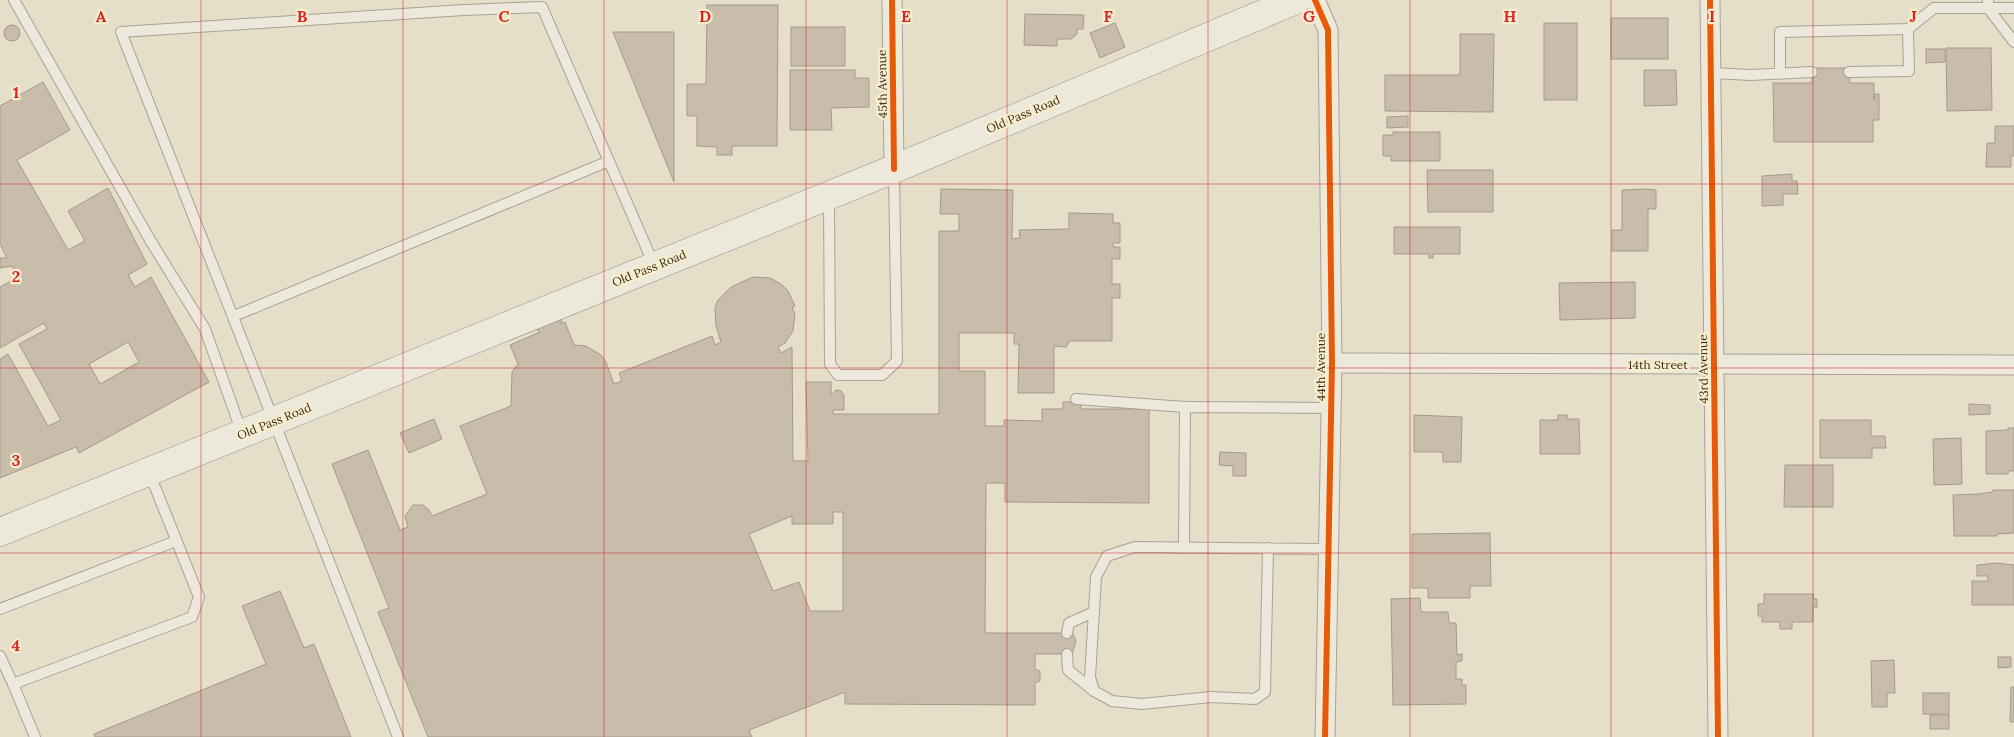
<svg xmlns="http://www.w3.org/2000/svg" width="2014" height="737" viewBox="0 0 2014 737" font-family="Lora,serif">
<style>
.building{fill:#c9bcaa;stroke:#a59a89;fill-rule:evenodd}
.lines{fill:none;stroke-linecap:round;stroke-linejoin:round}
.lane-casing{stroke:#aaa293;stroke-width:12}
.street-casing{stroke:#aaa293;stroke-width:21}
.secondary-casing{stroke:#999283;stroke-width:29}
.lane{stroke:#ece8db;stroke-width:10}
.street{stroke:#ece8db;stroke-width:19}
.secondary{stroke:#ece8db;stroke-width:28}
.cycleway-casing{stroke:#f8eecd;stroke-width:9}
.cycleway{stroke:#e8590c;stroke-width:6}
.grid{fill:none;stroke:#d62828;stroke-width:1;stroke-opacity:0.55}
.labels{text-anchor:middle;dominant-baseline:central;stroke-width:4.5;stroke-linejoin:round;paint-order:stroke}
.street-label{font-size:12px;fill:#382b1b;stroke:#f8eecd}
.grid-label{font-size:16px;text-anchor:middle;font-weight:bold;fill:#d62828;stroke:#f8eecd;stroke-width:4.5;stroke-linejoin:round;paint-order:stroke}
</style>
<rect width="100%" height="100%" fill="#e5dfc9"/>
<!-- building -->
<g class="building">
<polygon points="707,5 778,5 777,146 732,146 732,155 717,155 717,147 697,146 697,116 687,116 687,84 706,84"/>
<polygon points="1025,14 1084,15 1083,29 1077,29 1077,34 1071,39 1057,39 1057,46 1024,45"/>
<rect x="1611" y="18" width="57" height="41"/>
<polygon points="1115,23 1125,47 1100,58 1090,33"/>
<rect x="1544" y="23" width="33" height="77"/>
<circle cx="12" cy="33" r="8"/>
<rect x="791" y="27" width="54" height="39"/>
<polygon points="613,32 674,32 674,182"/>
<polygon points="1460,34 1494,34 1493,112 1385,111 1385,75 1460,75"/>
<polygon points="1946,48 1991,48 1992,110 1947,111"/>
<polygon points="1926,49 1945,49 1945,62 1926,63"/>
<polygon points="1812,68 1849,68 1850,83 1874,83 1874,100 1875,94 1879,94 1879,120 1873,120 1873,142 1774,142 1773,83 1812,83"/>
<polygon points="790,70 855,70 855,78 869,78 869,107 831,108 832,130 790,130"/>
<polygon points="1644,70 1676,70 1677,105 1644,106"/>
<path d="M43 82 70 130 17 160 68 250 85 241 68 211 108 188 147 264 128 275 135 287 151 277 209 382 79 453 76 447 0 478V359L8 354 48 426 61 420 19 344 47 329 44 323 0 348V287L18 277 12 266 0 268V258H7L0 244V106ZM128 342 139 362 100 384 89 364Z"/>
<polygon points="1408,116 1408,127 1387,128 1387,117"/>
<polygon points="1995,126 2014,126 2014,156 2011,156 2011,167 1986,167 1987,143 1995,143"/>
<polygon points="1393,132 1440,132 1440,161 1391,161 1391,156 1383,156 1383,135 1393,135"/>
<polygon points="1427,170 1493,170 1493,212 1428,212"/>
<polygon points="1792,174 1792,181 1797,181 1798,194 1783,194 1783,205 1762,206 1762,176"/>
<path d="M941 189 1013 190 1012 239 1020 238 1019 230 1069 229V213L1113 214V223H1120V243H1113V247H1120V259H1112V284H1120V298H1112V341H1070L1066 347 1054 346V393H1018L1019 344H1014V333H959V371H985V426H1004V420L1042 421V409H1063V402H1081V409H1149V503L1005 502V483H986L985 633H1062L1064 635 1071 629 1076 641 1071 658 1064 650 1062 654H1035V669L1040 671V681L1035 683V705L845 704V692L749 730 752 737H428L378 612 389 608 332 464 368 450 400 530 408 527 405 516 413 505H423L429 510 432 516 487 494 460 426 511 406 512 372 518 364 510 345 540 332 533 327 562 315 561 324 565 322 574 345 586 346 601 355 606 362 614 384 622 381 619 373 712 336 715 345 721 342 716 326 715 308 718 300 731 287 753 277 770 278 781 284 788 291 795 306 792 308 795 314 793 331 785 343 778 347 781 353 792 347 793 461H808L806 382H831V396L836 390 841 391 844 395V410H833V414H939V231H959V214H940ZM833 512H843V611H810L799 582 773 591 749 534 792 516V524H833Z"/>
<polygon points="1647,189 1656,190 1656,209 1648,209 1648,251 1612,251 1612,230 1622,230 1622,190"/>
<polygon points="1394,227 1460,227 1460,254 1433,254 1433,258 1429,258 1429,254 1394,254"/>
<polygon points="1635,282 1635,318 1560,320 1559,283"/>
<polygon points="1969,404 1990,405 1990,414 1969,415"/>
<polygon points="1414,415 1462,417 1461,462 1443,462 1443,452 1414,452"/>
<polygon points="1558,415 1567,415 1567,419 1579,419 1580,454 1540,454 1540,420 1558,420"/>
<polygon points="434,419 442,439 409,453 400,433"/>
<polygon points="1820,420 1871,420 1871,436 1885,436 1886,448 1872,448 1872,458 1820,458"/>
<polygon points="2008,428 2014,428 2014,471 2008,471 2008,474 1986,474 1986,431 2008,430"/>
<polygon points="1961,438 1962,484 1934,485 1933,439"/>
<polygon points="1220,452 1246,453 1246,476 1233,476 1233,466 1219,465"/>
<polygon points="1785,465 1833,465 1833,507 1784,507"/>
<polygon points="1993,490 2014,490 2014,533 1997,534 1997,536 1954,536 1953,495 1978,494 1993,492"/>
<polygon points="1490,533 1491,586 1470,586 1470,598 1428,598 1428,588 1412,588 1412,534"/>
<polygon points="1997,563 2014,565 2014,605 1972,605 1972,581 1988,581 1988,576 1977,576 1977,565"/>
<polygon points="280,591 304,648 314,644 351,737 95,737 94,734 266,664 242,606"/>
<polygon points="1764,594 1814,594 1813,599 1817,599 1817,607 1813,607 1813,622 1792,622 1792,629 1780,629 1780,622 1762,622 1762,616 1758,616 1758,604 1764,604"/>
<polygon points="1420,598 1421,612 1448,612 1449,623 1456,623 1457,655 1462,654 1462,661 1456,662 1456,679 1462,679 1462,685 1466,685 1466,704 1393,705 1391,599"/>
<polygon points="1998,657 2011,657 2011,667 1998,668"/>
<polygon points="1894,660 1895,693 1887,693 1887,707 1872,707 1871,661"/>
<polygon points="2011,687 2014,687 2014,722 2010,722"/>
<rect x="1923" y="693" width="26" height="21"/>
<rect x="1930" y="715" width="19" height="14"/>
</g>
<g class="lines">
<!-- lane casing -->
<g class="lane-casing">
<g id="lane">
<polyline points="14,0 150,240 205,329 242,433"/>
<polyline points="1988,8 2014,42"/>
<polyline points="1988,8 2014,8"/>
<polyline points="1780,72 1780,32 1908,29 1934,8 1988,8 1988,0"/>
<polyline points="1849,72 1909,71 1908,29"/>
<polyline points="1711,73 1751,75 1812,72"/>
<polyline points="829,198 830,364 838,375 882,375 897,361 894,172"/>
<polyline points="234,316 609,161"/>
<polyline points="1076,399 1185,407"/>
<polyline points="1184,548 1185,407 1332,408"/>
<polyline points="1268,548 1265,692 1255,699 1211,697 1142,704 1112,701 1094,691 1090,677 1096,577 1107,556 1135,547 1329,549"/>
<polyline points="0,609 176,541"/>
<polyline points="1067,633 1069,623 1094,612"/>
<polyline points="1067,654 1068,670 1094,691"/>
<polyline points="0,656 13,684 192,617 199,597 149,472"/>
<polyline points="13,684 35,737"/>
<polyline points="398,737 121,32 464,10 542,7 654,265"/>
</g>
</g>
<!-- street casing -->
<g class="street-casing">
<g id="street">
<polyline points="892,0 894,169"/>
<polyline points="1315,0 1328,30 1332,363 1325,737"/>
<polyline points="1710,0 1718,737"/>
<polyline points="1332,363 2014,365"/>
</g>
</g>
<!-- secondary casing -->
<g class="secondary-casing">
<polyline id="secondary" points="0,532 894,169 1296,0"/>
</g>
<!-- lane -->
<use href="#lane" class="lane"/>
<!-- street -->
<use href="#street" class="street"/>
<!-- secondary -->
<use href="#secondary" class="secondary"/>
<!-- cycleway casing -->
<g class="cycleway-casing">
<g id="cycleway">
<polyline points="892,0 894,169"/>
<polyline points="1315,0 1328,30 1332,363 1325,737"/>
<polyline points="1710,0 1718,737"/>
</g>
</g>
<!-- cycleway -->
<use href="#cycleway" class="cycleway"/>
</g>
<!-- grid -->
<path class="grid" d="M201 0V737M403 0V737M604 0V737M806 0V737M1007 0V737M1208 0V737M1410 0V737M1611 0V737M1813 0V737M0 184H2014M0 368H2014M0 553H2014"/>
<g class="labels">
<!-- street labels -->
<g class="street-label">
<text transform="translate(882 84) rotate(-91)">45th Avenue</text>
<text transform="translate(1023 114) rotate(-23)">Old Pass Road</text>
<text transform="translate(649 268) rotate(-22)">Old Pass Road</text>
<text x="1658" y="364">14th Street</text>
<text transform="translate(1320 367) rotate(-90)">44th Avenue</text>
<text transform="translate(1703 369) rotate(-91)">43rd Avenue</text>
<text transform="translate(274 421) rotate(-22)">Old Pass Road</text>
</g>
</g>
<g class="grid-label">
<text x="101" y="22">A</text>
<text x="302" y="22">B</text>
<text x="504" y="22">C</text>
<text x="705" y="22">D</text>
<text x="906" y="22">E</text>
<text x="1108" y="22">F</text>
<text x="1309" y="22">G</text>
<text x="1510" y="22">H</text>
<text x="1712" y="22">I</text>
<text x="1913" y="22">J</text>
<text x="16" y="98">1</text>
<text x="16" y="282">2</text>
<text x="16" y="466">3</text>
<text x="16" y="651">4</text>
</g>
</svg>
